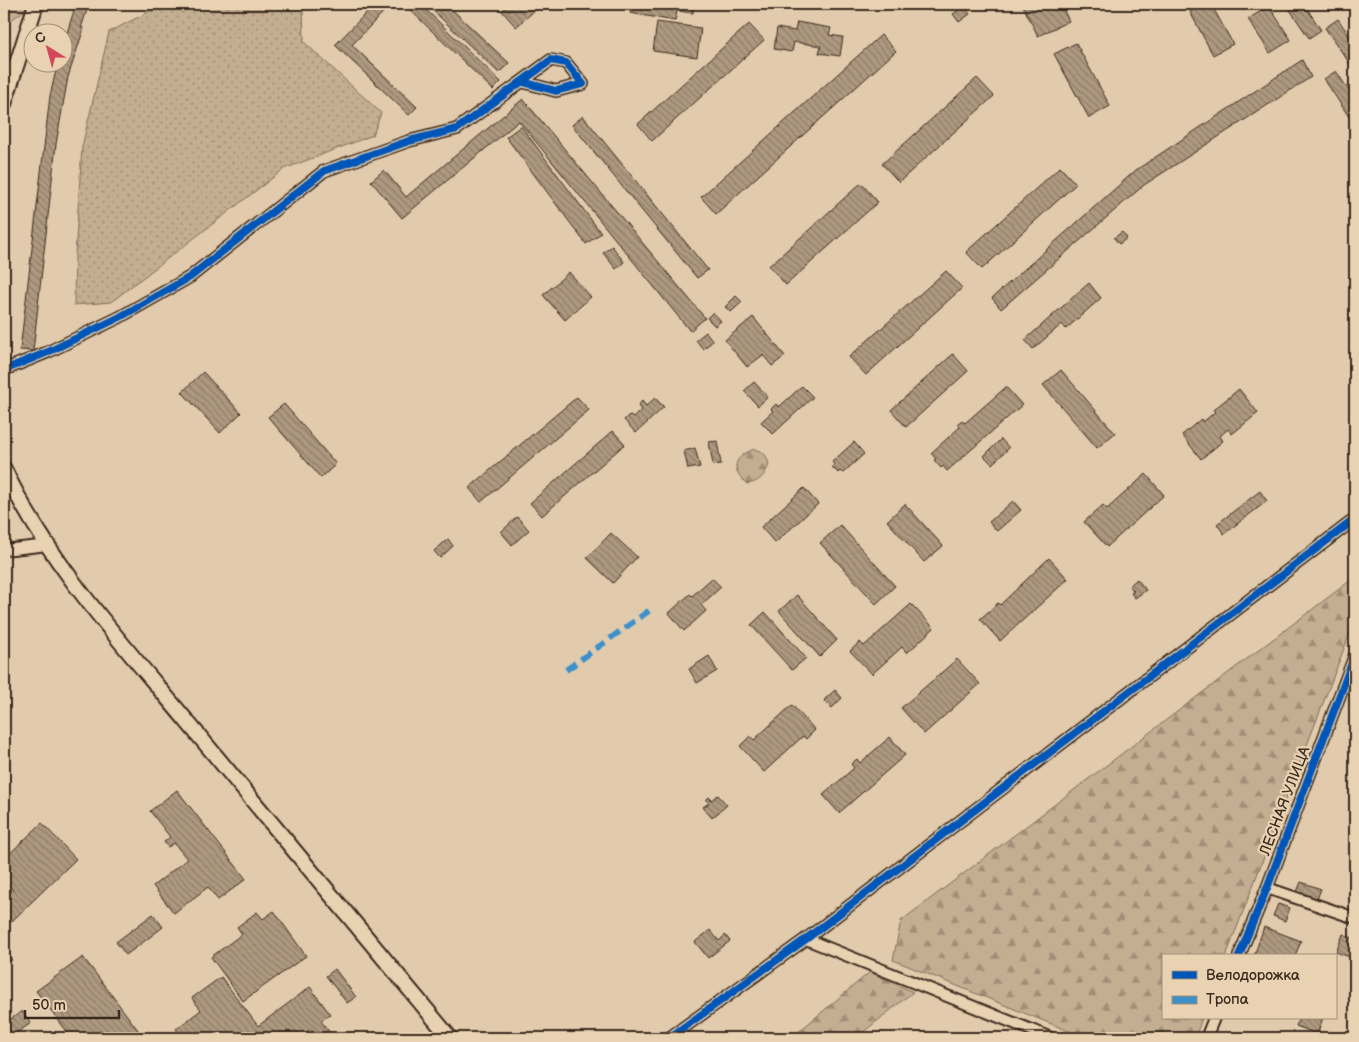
<svg xmlns="http://www.w3.org/2000/svg" width="1359" height="1042" viewBox="0 0 1359 1042" font-family="'Balsamiq Sans',sans-serif">
<style>
.green{fill:url(#green-dots);stroke:#7f6c58}
.forest{fill:url(#forest-firs);stroke:#7f6c58}
.building{fill:url(#building-back-hatch);stroke:#3b2a1e}
.lines{fill:none;stroke-linecap:round;stroke-linejoin:round}
.minor-casing{stroke:#3b2a1e;stroke-width:14}
.secondary-casing{stroke:#3b2a1e;stroke-width:18}
.minor{stroke:#e9d2b2;stroke-width:10}
.secondary{stroke:#e9d2b2;stroke-width:14}
.quiet{stroke:#3e90ca;stroke-width:6;stroke-dasharray:12 6;stroke-linecap:butt}
.cycleway-casing{stroke:#e9d2b2;stroke-width:11}
.cycleway{stroke:#0057b8;stroke-width:8}
.labels{text-anchor:middle;dominant-baseline:central;stroke-width:4.5;stroke-linejoin:round;paint-order:stroke}
.street-label{font-size:15px;fill:#3b2a1e;stroke:#e9d2b2}
</style>
<defs>
<pattern id="green-dots" width="8" height="8" patternUnits="userSpaceOnUse" patternTransform="scale(1.25)"><rect width="8" height="8" fill="#c3ae92"/><path d="M2 2h.1M6 6h.1" fill="none" stroke="#a08e77" stroke-width="1.8" stroke-linecap="round"/></pattern>
<pattern id="forest-firs" width="22" height="20" patternUnits="userSpaceOnUse" patternTransform="scale(1.25)"><rect width="22" height="20" fill="#c3ae92"/><path d="M5 1l3.5 6h-7zM16 11l3.5 6h-7z" fill="#a08e77"/></pattern>
<pattern id="building-back-hatch" width="6" height="6" patternUnits="userSpaceOnUse" patternTransform="scale(1.25)"><rect width="6" height="6" fill="#ae9980"/><path d="M-1 5l2 2M0 0l6 6M5-1l2 2" fill="none" stroke="#8f7d68"/></pattern>
</defs>
<rect width="100%" height="100%" fill="#e2cbac"/>
<filter id="ink" filterUnits="userSpaceOnUse"><feTurbulence type="fractalNoise" baseFrequency=".02" numOctaves="2"/><feDisplacementMap in="SourceGraphic" scale="10" xChannelSelector="R" yChannelSelector="G"/><feConvolveMatrix kernelMatrix="1 2 1 2 8 2 1 2 1" color-interpolation-filters="sRGB"/></filter>
<g filter="url(#ink)">
<!-- green -->
<polygon class="green" points="164,4 287,4 303,8 304,42 381,113 373,135 284,169 111,302 74,305 75,256 82,147 109,32"/>
<!-- forest -->
<g class="forest">
<polygon points="4,4 27,4 24,11 11,20 4,17"/>
<path d="M754 449C764 452 767 455 769 465 764 476 760 482 747 484 730 468 733 458 754 449Z"/>
<polygon points="1355,577 1355,620 1226,956 1163,956 1163,1018 1202,1018 1195,1038 1086,1038 893,960 901,921"/>
<polygon points="870,972 913,992 856,1038 791,1038"/>
</g>
<!-- building -->
<g class="building">
<polygon points="76,4 89,4 81,28 84,28 68,77 56,144 33,351 20,350 50,96 58,62 62,62 62,49"/>
<polygon points="375,4 391,4 352,45 417,107 409,115 335,45"/>
<polygon points="404,4 420,4 501,82 493,90"/>
<polygon points="426,4 446,4 509,63 499,73"/>
<polygon points="510,4 542,4 516,27 502,11"/>
<polygon points="632,4 694,4 693,13 677,11 675,21 630,13"/>
<polygon points="1022,4 1051,4 1054,9 1061,5 1069,21 1038,36"/>
<polygon points="1204,4 1211,4 1233,44 1213,55 1190,12"/>
<polygon points="1286,4 1304,4 1321,30 1309,38"/>
<polygon points="964,6 970,14 959,22 953,14"/>
<polygon points="1269,6 1291,40 1270,53 1248,19"/>
<polygon points="1338,19 1355,44 1355,71 1325,28"/>
<polygon points="657,22 701,28 697,57 653,51"/>
<polygon points="797,22 831,28 829,35 843,37 840,56 819,53 821,46 794,42 792,52 774,49 777,28 795,31"/>
<polygon points="749,24 764,40 652,141 638,124"/>
<polygon points="881,35 896,51 716,214 701,197"/>
<polygon points="1076,43 1110,106 1089,118 1054,54"/>
<polygon points="1302,60 1311,77 1144,185 1001,309 992,298 1136,170"/>
<polygon points="1336,71 1355,100 1355,126 1324,79"/>
<polygon points="977,78 994,96 899,182 882,164"/>
<polygon points="523,99 705,318 690,331 519,121 402,218 371,181 384,170 406,197"/>
<polygon points="583,116 708,270 697,278 572,125"/>
<polygon points="521,126 601,233 586,244 506,137"/>
<polygon points="1060,167 1076,184 982,269 966,252"/>
<polygon points="861,183 878,202 786,285 769,266"/>
<polygon points="1122,232 1127,238 1119,244 1114,238"/>
<polygon points="612,246 624,262 616,269 603,253"/>
<polygon points="946,271 962,288 866,375 849,357"/>
<polygon points="569,272 591,297 565,320 543,295"/>
<polygon points="1089,283 1101,298 1066,329 1062,324 1033,349 1025,340"/>
<polygon points="736,296 742,302 731,312 725,307"/>
<polygon points="713,312 721,321 715,326 707,318"/>
<polygon points="753,317 785,356 772,366 763,355 747,367 725,340"/>
<polygon points="706,332 713,341 703,349 696,340"/>
<polygon points="953,354 968,371 906,427 891,410"/>
<polygon points="1061,370 1115,433 1097,448 1043,385"/>
<polygon points="203,372 241,413 220,433 182,392"/>
<polygon points="754,382 768,397 758,406 744,391"/>
<polygon points="802,386 813,397 773,434 761,422 773,411 771,409 776,404 779,407"/>
<polygon points="1006,387 1022,405 947,471 943,466 941,468 934,460 936,459 931,453 960,427 957,424 962,420 965,423"/>
<polygon points="1239,389 1258,413 1232,434 1228,429 1220,436 1223,441 1201,459 1182,435 1201,419 1203,422 1215,412 1213,410"/>
<polygon points="577,397 589,410 481,502 469,488"/>
<polygon points="655,398 664,407 636,433 624,420 629,415 633,418 641,410 638,406 642,401 646,406"/>
<polygon points="284,404 336,464 321,478 268,417"/>
<polygon points="613,431 625,444 542,516 530,503"/>
<polygon points="1001,439 1009,448 992,464 984,456"/>
<polygon points="717,441 721,464 713,465 709,442"/>
<polygon points="854,442 864,454 843,473 840,471 838,473 832,467 834,464 832,462"/>
<polygon points="695,448 700,467 688,469 684,451"/>
<polygon points="1146,474 1164,495 1107,547 1084,522 1103,505 1107,509"/>
<polygon points="804,488 818,504 775,543 761,527"/>
<polygon points="1260,491 1267,501 1224,534 1217,524"/>
<polygon points="1013,501 1021,510 997,531 989,522"/>
<polygon points="905,504 943,546 924,562 887,521"/>
<polygon points="517,517 529,530 512,545 501,532"/>
<polygon points="840,525 895,586 876,604 820,543"/>
<polygon points="611,533 637,557 613,583 587,558"/>
<polygon points="448,539 453,546 440,558 434,551"/>
<polygon points="1049,558 1068,579 1000,641 980,619 998,603 1000,605"/>
<polygon points="712,578 721,587 701,605 706,611 684,631 669,613 690,594 692,596"/>
<polygon points="1137,579 1146,590 1135,598 1131,593 1134,591 1129,586"/>
<polygon points="797,595 837,640 820,657 779,611"/>
<polygon points="911,604 934,628 907,653 902,647 872,674 850,651 860,642 864,646"/>
<polygon points="765,612 806,658 792,670 751,625"/>
<polygon points="709,656 717,671 697,683 689,669"/>
<polygon points="957,659 980,684 924,734 901,708"/>
<polygon points="835,690 842,698 832,708 824,700"/>
<polygon points="792,705 815,730 806,739 803,736 764,772 740,746 750,736 754,740"/>
<polygon points="890,737 905,755 839,813 823,795 854,768 851,764 857,759 860,763"/>
<polygon points="177,790 246,879 218,900 208,887 174,913 153,886 187,859 174,843 168,847 164,842 170,837 150,811"/>
<polygon points="718,795 727,805 712,818 703,807 709,803 706,800 709,797 712,800"/>
<polygon points="42,823 76,859 11,922 4,915 4,899 13,890 4,880 4,859"/>
<polygon points="1301,882 1321,889 1317,899 1297,892"/>
<polygon points="1278,904 1290,908 1285,921 1273,916"/>
<polygon points="274,911 306,956 243,1001 211,957 242,934 237,927 257,912 263,919"/>
<polygon points="153,914 163,927 126,955 116,942"/>
<polygon points="1264,927 1301,941 1295,956 1254,956"/>
<polygon points="710,930 719,941 725,935 730,941 708,958 695,942"/>
<polygon points="1343,934 1355,939 1355,959 1336,952"/>
<polygon points="4,949 12,960 4,966"/>
<polygon points="83,957 144,1038 72,1038 36,991"/>
<polygon points="335,969 356,997 347,1003 326,976"/>
<polygon points="221,977 258,1026 310,987 330,1014 321,1021 334,1038 318,1038 311,1029 298,1038 180,1038 182,1037 176,1029 201,1010 192,998"/>
<polygon points="22,1011 31,1023 10,1038 4,1038 4,1024"/>
<polygon points="1299,1018 1323,1018 1317,1034 1296,1026"/>
</g>
<g class="lines">
<!-- minor casing -->
<g class="minor-casing">
<g id="minor">
<polyline points="4,370 48,352 120,317 190,277 324,171 409,141 457,129 551,60 566,63 583,84 556,91 523,82"/>
<polyline points="4,550 48,545"/>
<polyline points="1267,888 1355,918"/>
<polyline points="806,939 1051,1038"/>
<polyline points="1239,956 1267,888 1355,655"/>
<polyline points="669,1038 806,939 1355,519"/>
<polyline points="1206,1038 1214,1018"/>
</g>
</g>
<!-- secondary casing -->
<g class="secondary-casing">
<g id="secondary">
<polyline points="4,104 36,4"/>
<path d="M4 469C48 562 120 641 185 719 273 825 362 931 450 1038"/>
</g>
</g>
<!-- minor -->
<use href="#minor" class="minor"/>
<!-- secondary -->
<use href="#secondary" class="secondary"/>
<!-- quiet -->
<polyline class="quiet" points="566,670 650,610"/>
<!-- cycleway casing -->
<g class="cycleway-casing">
<g id="cycleway">
<polyline points="4,370 48,352 120,317 190,277 324,171 409,141 457,129 551,60 566,63 583,84 556,91 523,82"/>
<polyline points="1239,956 1267,888 1355,655"/>
<polyline points="669,1038 806,939 1355,519"/>
</g>
</g>
<!-- cycleway -->
<use href="#cycleway" class="cycleway"/>
</g>
</g>
<g class="labels">
<!-- street labels -->
<g class="street-label">
<text transform="translate(1285 801) rotate(-69)">ЛЕСНАЯ УЛИЦА</text>
</g>
</g>
<!-- margin -->
<rect width="1359" height="1042" fill="none" stroke="#e9d2b2" stroke-width="20"/>
<rect x="10" y="10" width="1339" height="1022" fill="none" stroke="#3b2a1e" stroke-width="2" filter="url(#ink)"/>
<!-- legend -->
<rect x="1162" y="954" width="175" height="65" fill="#e9d2b2" stroke="#a38f77"/>
<rect x="1172" y="971" width="25" height="8" fill="#0057b8" stroke="#a38f77"/>
<text x="1206" y="980" font-size="15" fill="#3b2a1e">Велодорожка</text>
<rect x="1172" y="996" width="25" height="8" fill="#3e90ca" stroke="#a38f77"/>
<text x="1206" y="1004" font-size="15" fill="#3b2a1e">Тропа</text>
<!-- north arrow -->
<g transform="translate(48 48) rotate(323)"><circle r="24" fill="#e9d2b2" stroke="#a38f77"/>
<path d="M0-4L9 19L0 12L-9 19Z" fill="#d1495b"/>
<text y="-8" font-size="14" font-weight="bold" text-anchor="middle" fill="#3b2a1e">С</text>
</g>
<!-- scale -->
<path d="M25 1010v8h94v-8" fill="none" stroke="#3b2a1e" stroke-width="2.5"/>
<text x="32" y="1010" font-size="15" fill="#3b2a1e" stroke="#e9d2b2" stroke-width="4" paint-order="stroke">50 m</text>
</svg>
